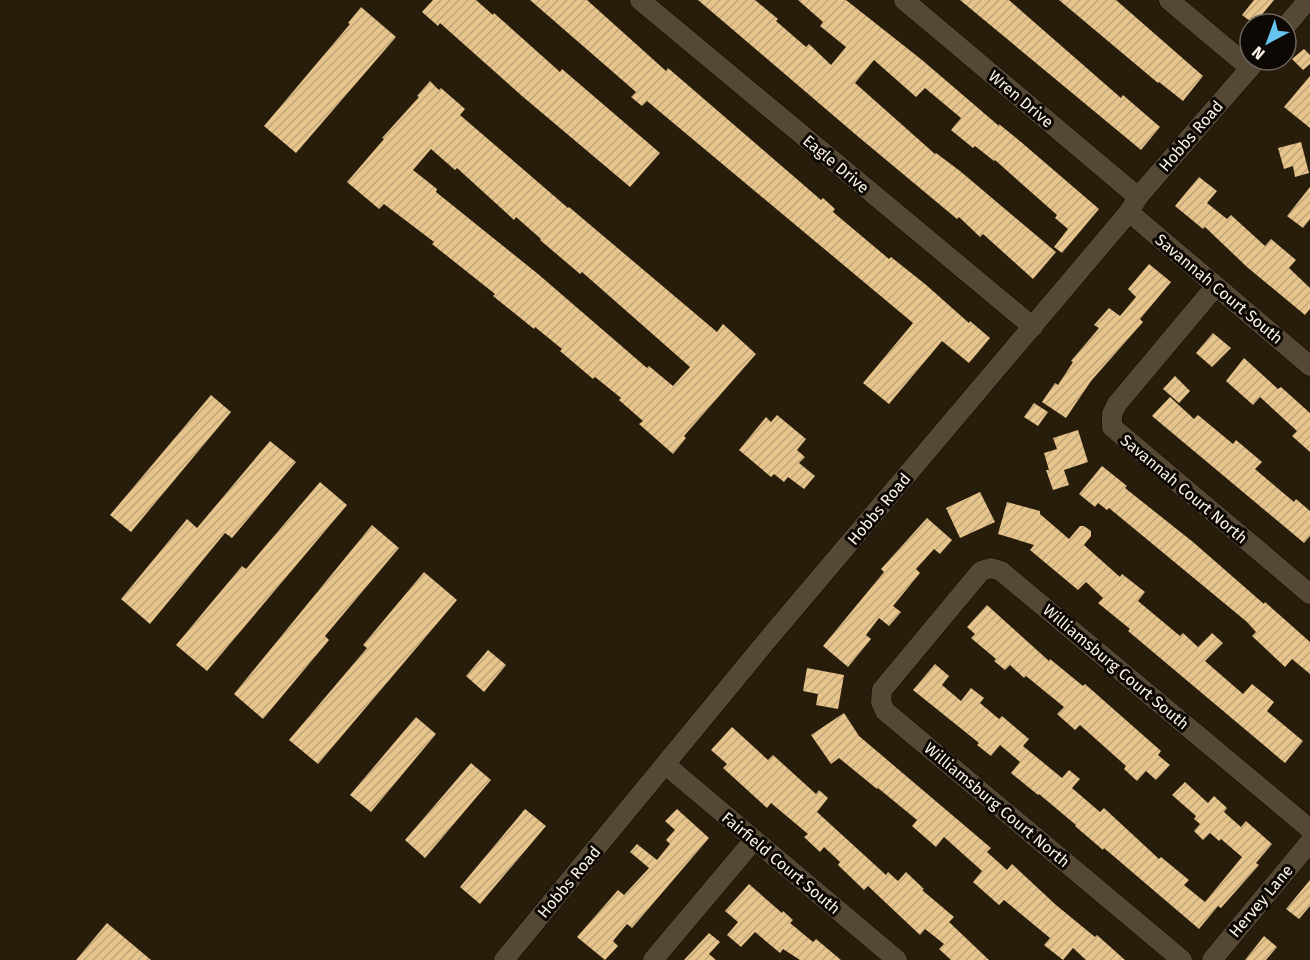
<svg xmlns="http://www.w3.org/2000/svg" width="1310" height="960" viewBox="0 0 1310 960" font-family="'Fira Sans',sans-serif">
<style>
.building{fill:url(#building-hatch);fill-rule:evenodd}
.lines{fill:none;stroke-linecap:round;stroke-linejoin:round}
.minor-casing{stroke:#100700;stroke-width:21}
.minor{stroke:#554935;stroke-width:20}
.labels{text-anchor:middle;dominant-baseline:central;stroke-width:6;stroke-linejoin:round;paint-order:stroke}
.street-label{font-size:16px;fill:#fbf4e8;stroke:#0d0803}
</style>
<defs>
<pattern id="building-hatch" width="6" height="6" patternUnits="userSpaceOnUse" patternTransform="scale(1.5)"><rect width="6" height="6" fill="#e6c48b"/><path d="M-1 1l2-2M0 6l6-6M5 7l2-2" fill="none" stroke="#bfa57a"/></pattern>
</defs>
<rect width="100%" height="100%" fill="#281d0b"/>
<!-- building -->
<g class="building">
<polygon points="433,0 476,0 493,15 494,13 560,72 562,69 660,153 630,187 522,96 440,23 438,26 422,12"/>
<polygon points="530,0 587,0 666,71 668,68 821,200 823,198 835,209 833,212 889,259 891,257 925,284 969,323 970,321 990,338 969,363 942,341 889,404 863,383 913,323 647,101 642,106 631,97 636,92"/>
<polygon points="698,0 755,0 778,19 776,21 806,47 809,44 831,65 846,47 820,26 823,22 798,0 846,0 922,60 999,126 999,124 1021,142 1099,209 1062,253 1054,247 1068,229 1055,218 1057,215 995,160 994,161 975,146 973,148 951,130 961,118 925,88 916,97 874,60 855,83 935,154 936,153 960,171 1056,252 1033,279 983,234 980,237 959,217 957,219 855,134"/>
<polygon points="960,0 1009,0 1121,98 1123,95 1160,127 1141,150"/>
<polygon points="1059,0 1116,0 1203,76 1183,101 1159,82 1158,83"/>
<polygon points="1254,0 1274,0 1254,24 1242,15"/>
<polygon points="361,7 396,37 296,153 264,126 350,24 348,23"/>
<polygon points="1304,49 1310,55 1310,64 1303,70 1292,59"/>
<polygon points="1310,76 1310,128 1284,107"/>
<path d="M430 81 439 90 441 88 465 109 460 115 568 208 569 207 717 332 723 324 756 354 684 436 686 438 673 454 639 424 643 421 619 400 621 398 595 377 593 379 560 351 562 349 535 327 534 329 493 296 495 294 432 244 434 242 384 204 379 209 347 182 384 139 382 138 419 97 417 96ZM431 149 455 170 457 168 514 220 516 217 541 239 540 240 580 274 582 272 690 367 673 386 649 366 647 368 538 274 436 192 437 189 413 170Z"/>
<polygon points="1301,142 1309,173 1295,177 1293,166 1284,169 1278,148"/>
<polygon points="1199,177 1217,191 1207,203 1227,219 1231,215 1265,246 1271,239 1296,260 1289,268 1310,288 1310,309 1305,315 1247,267 1205,227 1203,229 1175,206"/>
<polygon points="1310,187 1310,219 1303,228 1287,216"/>
<polygon points="1149,264 1171,282 1140,319 1143,322 1091,381 1066,418 1042,402 1055,383 1058,385 1073,362 1071,361 1099,328 1094,325 1109,308 1120,316 1136,297 1128,289"/>
<polygon points="1213,333 1231,348 1212,367 1196,353"/>
<polygon points="1244,358 1278,389 1281,387 1310,413 1310,452 1292,436 1297,431 1260,397 1253,405 1226,381"/>
<polygon points="1175,376 1190,391 1179,403 1163,389"/>
<polygon points="211,395 231,412 131,532 110,515"/>
<polygon points="1170,397 1194,419 1198,415 1233,444 1236,440 1262,462 1255,469 1294,502 1296,499 1310,511 1310,536 1304,543 1152,416"/>
<polygon points="1034,403 1048,412 1038,426 1024,417"/>
<polygon points="777,415 806,439 797,450 805,457 799,463 815,476 804,489 788,477 784,482 774,474 771,477 739,450 766,417 771,422"/>
<polygon points="1078,430 1088,462 1064,470 1069,485 1053,490 1046,470 1049,470 1044,453 1057,449 1053,438"/>
<polygon points="270,441 296,462 232,538 225,533 150,624 121,599 187,519 197,528"/>
<polygon points="1102,466 1127,486 1125,488 1193,542 1264,604 1265,602 1310,642 1310,674 1292,659 1285,667 1252,636 1256,632 1247,622 1109,508 1107,510 1098,503 1095,507 1079,494"/>
<polygon points="320,482 347,505 207,671 176,645 242,566 246,569"/>
<polygon points="980,492 995,522 960,538 946,508"/>
<polygon points="1007,502 1040,511 1040,514 1069,539 1080,526 1084,526 1091,531 1091,536 1084,545 1120,577 1122,574 1145,592 1138,601 1180,636 1183,633 1198,647 1212,633 1223,643 1205,661 1243,694 1252,684 1274,702 1267,711 1303,741 1285,763 1128,631 1130,629 1098,603 1103,598 1086,582 1078,590 1030,550 1034,545 998,534"/>
<polygon points="927,518 952,540 940,554 934,549 916,569 920,573 893,606 901,612 889,626 879,618 866,635 871,639 848,667 823,646 884,572 881,569"/>
<polygon points="372,525 399,548 325,636 329,640 263,719 234,694"/>
<polygon points="424,572 457,600 318,764 289,740 367,648 363,645"/>
<polygon points="987,605 1049,661 1050,659 1083,686 1085,684 1161,751 1158,755 1170,765 1156,780 1146,771 1137,781 1124,769 1126,766 1080,725 1075,730 1057,714 1064,707 1026,676 1024,678 1010,665 1005,670 994,661 996,659 971,638 975,634 967,627"/>
<polygon points="488,650 506,665 484,692 466,676"/>
<polygon points="935,664 949,676 942,685 961,701 971,688 984,698 980,703 999,719 1002,716 1029,739 1023,746 1062,778 1069,770 1080,779 1072,788 1100,812 1104,808 1159,859 1161,857 1189,880 1184,885 1205,902 1242,857 1221,839 1219,841 1210,833 1203,840 1194,831 1200,824 1194,819 1196,816 1172,795 1185,782 1208,803 1214,796 1227,808 1224,812 1241,827 1246,821 1272,844 1256,863 1259,865 1221,908 1218,906 1199,929 1104,848 1103,850 1075,826 1076,825 1039,794 1038,795 1011,773 1020,762 1000,745 991,756 977,745 979,743 913,690"/>
<polygon points="807,668 844,675 838,709 816,705 818,694 803,691"/>
<polygon points="844,713 859,736 991,848 987,852 1007,870 1012,864 1056,905 1095,937 1097,935 1125,960 1086,960 1073,948 1063,960 1044,945 1050,938 1004,900 999,905 973,882 982,871 944,837 936,847 912,826 917,820 878,788 877,789 839,758 831,764 811,735"/>
<polygon points="416,717 436,734 371,812 350,795"/>
<polygon points="732,727 768,760 773,755 816,794 819,790 828,798 817,812 886,875 888,872 898,881 906,872 924,889 922,890 954,917 949,922 989,960 951,960 939,949 944,944 925,929 920,935 868,886 864,890 838,865 840,862 824,847 820,852 804,837 808,834 771,803 767,808 733,777 723,768 727,764 711,750"/>
<polygon points="471,763 491,780 425,858 405,840"/>
<polygon points="525,809 546,826 480,904 460,887"/>
<polygon points="677,809 709,838 632,928 627,924 613,941 618,946 605,960 577,937 618,890 624,895 649,868 630,852 637,844 657,860 670,844 666,840 675,830 665,821"/>
<polygon points="1310,880 1310,906 1299,919 1286,909"/>
<polygon points="749,884 782,913 783,911 793,920 790,923 813,942 816,939 841,960 800,960 783,949 780,953 755,932 741,947 727,935 738,922 725,911"/>
<polygon points="107,923 151,960 76,960"/>
<polygon points="709,933 720,942 709,954 716,960 684,960"/>
<polygon points="1264,936 1277,947 1266,960 1245,960"/>
</g>
<g class="lines">
<!-- minor casing -->
<g class="minor-casing">
<g id="minor">
<polyline points="640,0 1033,327"/>
<polyline points="904,0 1138,197"/>
<polyline points="1169,0 1250,68"/>
<polyline points="1286,26 1308,0"/>
<polyline points="1129,212 1310,366"/>
<polyline points="1215,287 1117,404 1112,414 1112,427 1310,594"/>
<polyline points="666,765 897,960"/>
<polyline points="504,960 764,644 1129,212 1138,197 1257,60"/>
<polyline points="653,960 754,840"/>
<polyline points="1182,960 885,711 881,702 882,690 981,571 991,568 1001,571 1310,829"/>
<polyline points="1212,960 1310,842"/>
</g>
</g>
<!-- minor -->
<use href="#minor" class="minor"/>
</g>
<g class="labels">
<!-- street labels -->
<g class="street-label">
<text transform="translate(1021 99) rotate(40)">Wren Drive</text>
<text transform="translate(1191 136) rotate(-49)">Hobbs Road</text>
<text transform="translate(836 164) rotate(40)">Eagle Drive</text>
<text transform="translate(1219 289) rotate(40)">Savannah Court South</text>
<text transform="translate(1184 489) rotate(40)">Savannah Court North</text>
<text transform="translate(879 509) rotate(-50)">Hobbs Road</text>
<text transform="translate(1116 667) rotate(40)">Williamsburg Court South</text>
<text transform="translate(997 805) rotate(40)">Williamsburg Court North</text>
<text transform="translate(781 863) rotate(40)">Fairfield Court South</text>
<text transform="translate(569 882) rotate(-50)">Hobbs Road</text>
<text transform="translate(1261 901) rotate(-50)">Hervey Lane</text>
</g>
</g>
<!-- north arrow -->
<g transform="translate(1268 42) rotate(221)"><circle r="28" fill="#0d0803" stroke="#6c665f" stroke-width="1.5"/>
<path d="M0-4.5L10 22L0 15L-10 22Z" fill="#66c4ef"/>
<text y="-9" font-size="16" font-weight="bold" text-anchor="middle" fill="#fbf4e8">N</text>
</g>
</svg>
